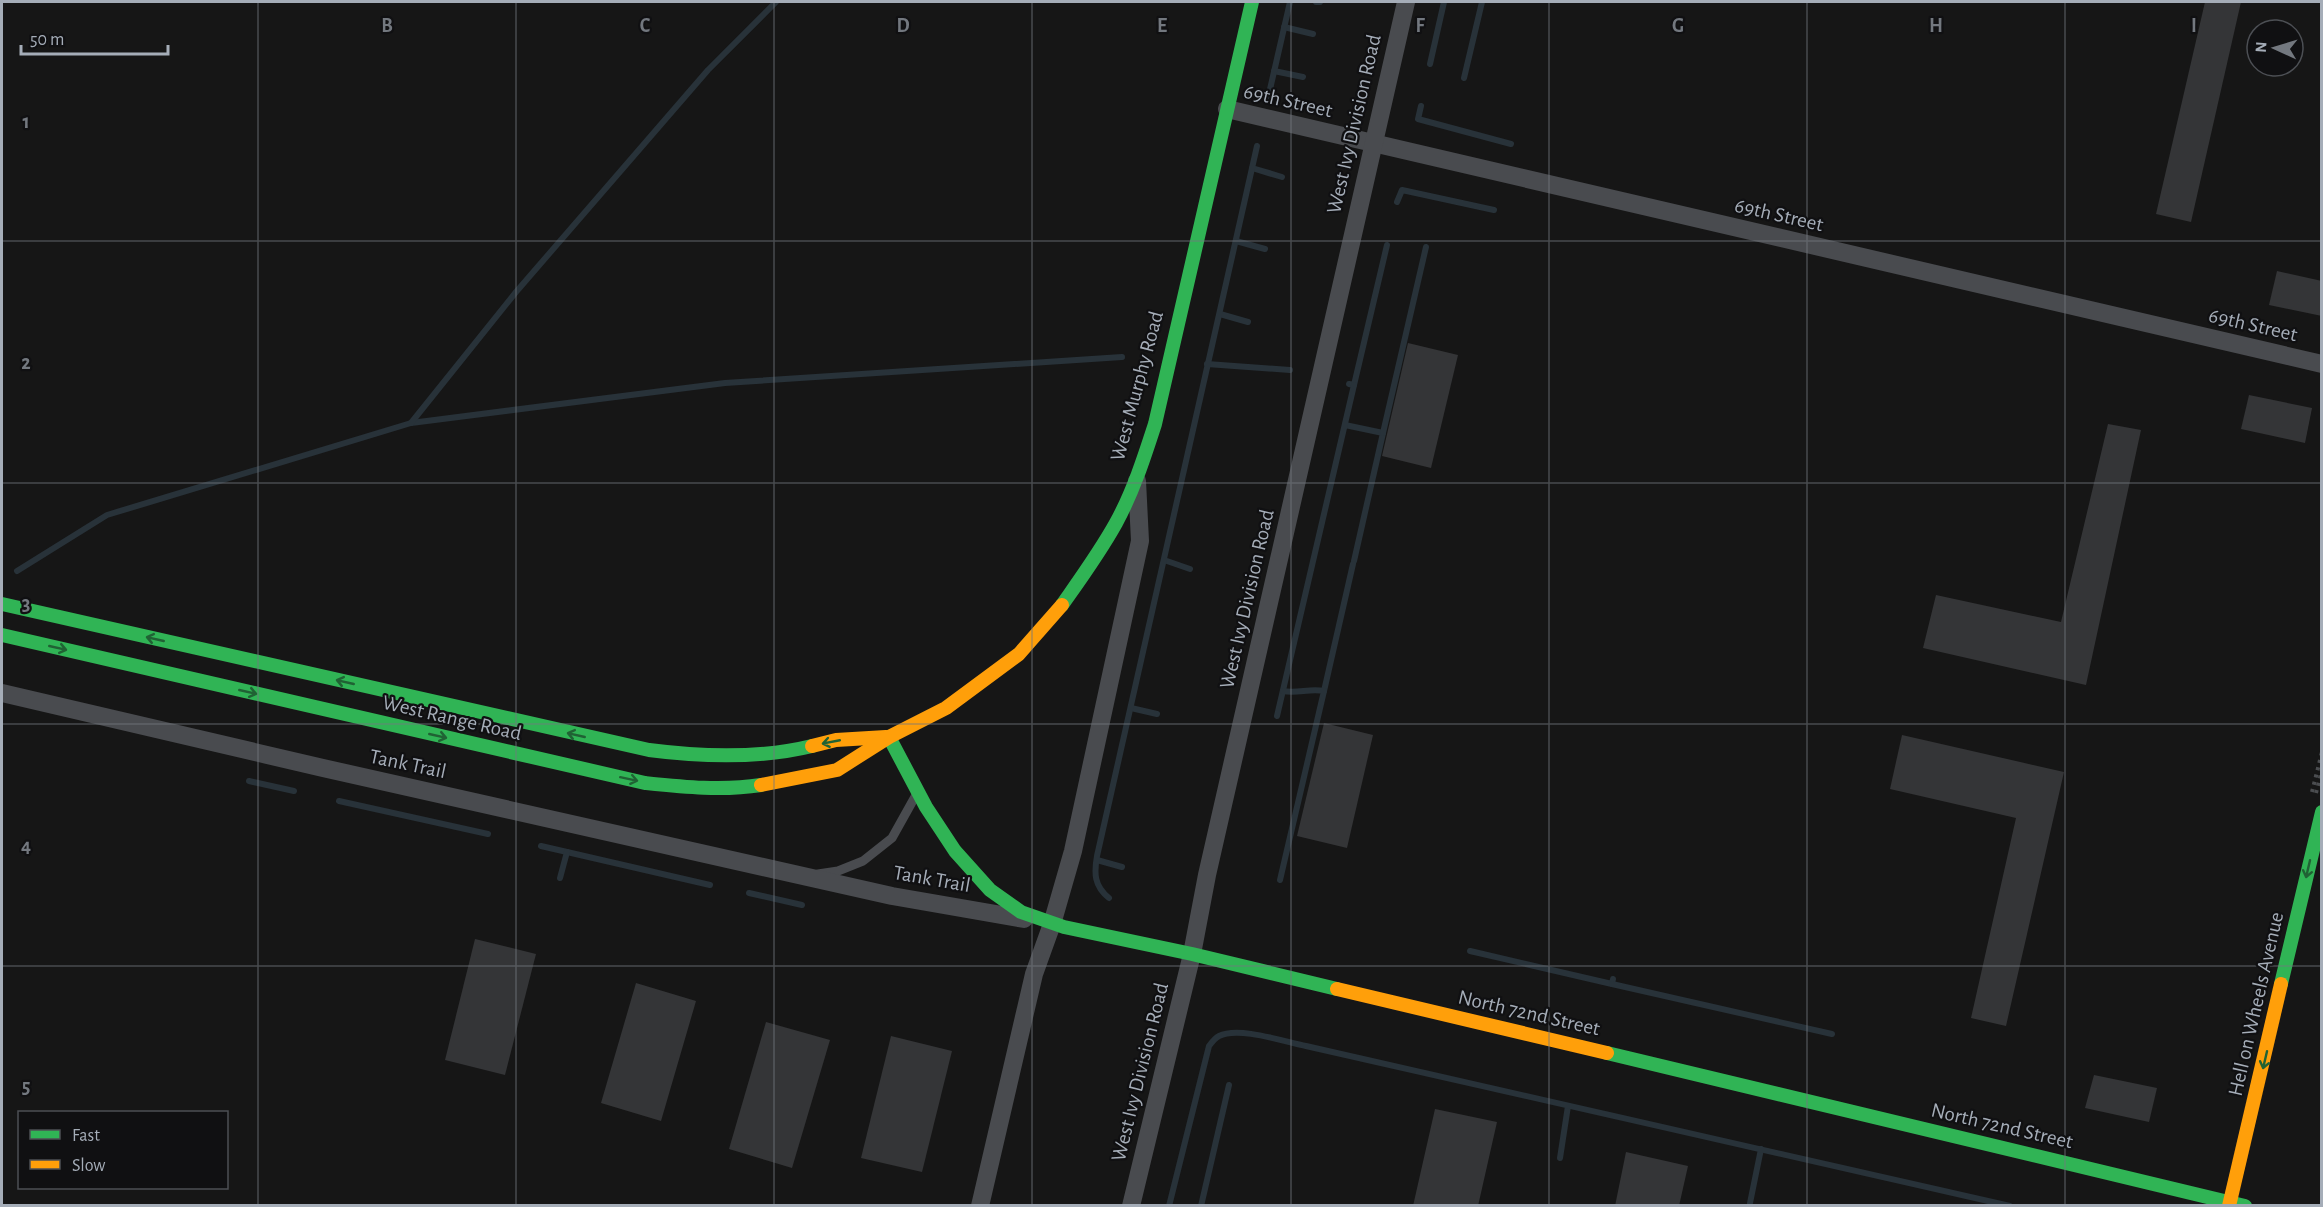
<svg xmlns="http://www.w3.org/2000/svg" width="2323" height="1207" viewBox="0 0 2323 1207" font-family="'Alegreya Sans',sans-serif">
<style>
.lines{fill:none;stroke-linecap:round;stroke-linejoin:round}
.stream{stroke:#283239;stroke-width:6}
.building{fill:#343537}
.path{stroke:#4b4d50;stroke-width:4;stroke-dasharray:3 4.5;stroke-linecap:butt}
.lane{stroke:#494b4f;stroke-width:9}
.street{stroke:#494b4f;stroke-width:18}
.fast{stroke:#30b455;stroke-width:14}
.slow{stroke:#ff9f0a;stroke-width:14}
.oneway{stroke:#206234}
.grid{fill:none;stroke:#73787f;stroke-width:1.5;stroke-opacity:0.55}
.labels{text-anchor:middle;dominant-baseline:central;stroke-width:4.5;stroke-linejoin:round;paint-order:stroke}
.street-label{font-size:21px;fill:#a5adb8;stroke:#101012}
.grid-label{font-size:20px;text-anchor:middle;font-weight:bold;fill:#73787f;stroke:#101012;stroke-width:4.5;stroke-linejoin:round;paint-order:stroke}
</style>
<rect width="100%" height="100%" fill="#161616"/>
<g class="lines">
<!-- stream -->
<g class="stream">
<polyline points="1316,2 1320,2"/>
<polyline points="1284,27 1313,34"/>
<polyline points="1430,64 1444,2"/>
<polyline points="1274,71 1303,77"/>
<polyline points="1464,78 1482,2"/>
<polyline points="1268,98 1290,2"/>
<polyline points="1421,106 1418,119 1511,144"/>
<polyline points="1252,168 1282,177"/>
<polyline points="1397,202 1402,190 1494,210"/>
<polyline points="1236,241 1265,249"/>
<polyline points="1220,314 1248,322"/>
<polyline points="1207,364 1290,370"/>
<polyline points="1349,384 1354,385 1387,245"/>
<polyline points="411,423 725,383 1122,357"/>
<polyline points="1345,425 1383,433 1354,561"/>
<polyline points="1383,433 1426,247"/>
<polyline points="1164,560 1190,569"/>
<polyline points="17,571 107,515 411,423 516,292 708,70 776,2"/>
<polyline points="1324,691 1353,564"/>
<polyline points="1131,708 1157,714"/>
<polyline points="1277,716 1354,385"/>
<polyline points="249,781 294,791"/>
<polyline points="339,801 488,834"/>
<polyline points="541,846 710,885"/>
<polyline points="1097,860 1122,867"/>
<polyline points="560,878 567,852"/>
<path d="M1280 880 1324 691C1310 688 1297 694 1283 691"/>
<polyline points="749,893 802,905"/>
<path d="M1109 898C1094 886 1094 873 1097 856L1257 146"/>
<polyline points="1470,951 1612,984 1613,979"/>
<polyline points="1612,984 1832,1034"/>
<polyline points="1560,1158 1568,1106"/>
<polyline points="1750,1203 1761,1149"/>
<path d="M1169 1206 1209 1046C1212 1042 1215 1038 1219 1036 1239 1026 1285 1042 1306 1046L2010 1206"/>
<polyline points="1201,1206 1229,1085"/>
</g>
</g>
<!-- building -->
<g class="building">
<polygon points="2205,2 2241,2 2191,222 2156,214"/>
<polygon points="2277,271 2322,281 2322,316 2269,305"/>
<polygon points="1408,343 1458,355 1431,468 1382,456"/>
<polygon points="2249,395 2312,408 2305,443 2241,429"/>
<polygon points="2108,424 2141,430 2086,685 1923,648 1936,595 2061,622"/>
<polygon points="1324,723 1373,735 1347,848 1297,836"/>
<polygon points="1902,735 2064,772 2006,1026 1971,1018 2016,818 1890,789"/>
<polygon points="475,939 536,954 505,1075 445,1060"/>
<polygon points="636,983 696,1001 661,1121 601,1103"/>
<polygon points="766,1022 830,1040 792,1168 729,1149"/>
<polygon points="891,1036 952,1051 922,1172 861,1158"/>
<polygon points="2094,1075 2157,1088 2149,1122 2085,1108"/>
<polygon points="1435,1109 1497,1122 1478,1206 1413,1206"/>
<polygon points="1626,1152 1688,1166 1679,1206 1615,1206"/>
</g>
<g class="lines">
<!-- path -->
<g class="path">
<polyline points="2312,792 2322,752"/>
<polyline points="2316,793 2322,770"/>
</g>
<!-- lane -->
<polyline class="lane" points="818,874 838,871 863,861 892,838 916,795"/>
<!-- street -->
<g class="street">
<polyline points="1227,109 2322,364"/>
<polyline points="2,693 323,768 892,896 1024,919"/>
<polyline points="980,1206 1034,974 1052,924 1073,851 1140,541 1137,481"/>
<polyline points="1131,1206 1192,954 1207,875 1406,2"/>
</g>
<!-- fast -->
<g class="fast">
<path d="M2 604 649 750C703 757 759 759 812 746"/>
<path d="M1062 605C1081 578 1100 552 1116 523 1133 492 1144 458 1155 424L1252 2"/>
<path d="M2 635 645 783C684 787 722 791 761 785"/>
<polyline points="889,737 926,807 955,851 990,890 1021,912 1064,927 1192,954 1337,989"/>
<polyline points="2281,984 2322,812"/>
<polyline points="1607,1053 2245,1206"/>
</g>
<!-- slow -->
<g class="slow">
<polyline points="812,746 836,740 886,737"/>
<polyline points="761,785 837,770 889,737 946,708 1019,654 1062,605"/>
<polyline points="1337,989 1607,1053"/>
<polyline points="2229,1206 2281,984"/>
</g>
</g>
<!-- one-way arrows -->
<defs><path id="oneway-shaft" d="M-6 0H5M1.5-3L5.5 0L1.5 3" fill="none" stroke-width="1.6" stroke-linecap="round" stroke-linejoin="round" transform="scale(1.5)"/></defs>
<g class="oneway">
<use href="#oneway-shaft" transform="translate(155 639) rotate(-167)"/>
<use href="#oneway-shaft" transform="translate(58 648) rotate(13)"/>
<use href="#oneway-shaft" transform="translate(345 682) rotate(-167)"/>
<use href="#oneway-shaft" transform="translate(248 692) rotate(13)"/>
<use href="#oneway-shaft" transform="translate(576 735) rotate(-167)"/>
<use href="#oneway-shaft" transform="translate(438 736) rotate(13)"/>
<use href="#oneway-shaft" transform="translate(831 742) rotate(169)"/>
<use href="#oneway-shaft" transform="translate(629 779) rotate(12)"/>
<use href="#oneway-shaft" transform="translate(2308 869) rotate(103)"/>
<use href="#oneway-shaft" transform="translate(2265 1060) rotate(103)"/>
</g>
<!-- grid -->
<path class="grid" d="M258 2V1206M516 2V1206M774 2V1206M1032 2V1206M1291 2V1206M1549 2V1206M1807 2V1206M2065 2V1206M2 241H2322M2 483H2322M2 724H2322M2 966H2322"/>
<g class="labels">
<!-- street labels -->
<g class="street-label">
<text transform="translate(1288 101) rotate(13)">69th Street</text>
<text transform="translate(1354 124) rotate(-77)">West Ivy Division Road</text>
<text transform="translate(1779 215) rotate(13)">69th Street</text>
<text transform="translate(2253 325) rotate(13)">69th Street</text>
<text transform="translate(1137 386) rotate(-75)">West Murphy Road</text>
<text transform="translate(1247 599) rotate(-77)">West Ivy Division Road</text>
<text transform="translate(452 718) rotate(13)">West Range Road</text>
<text transform="translate(408 764) rotate(12)">Tank Trail</text>
<text transform="translate(932 879) rotate(10)">Tank Trail</text>
<text transform="translate(2256 1004) rotate(-77)">Hell on Wheels Avenue</text>
<text transform="translate(1529 1013) rotate(13)">North 72nd Street</text>
<text transform="translate(1140 1072) rotate(-76)">West Ivy Division Road</text>
<text transform="translate(2002 1126) rotate(13)">North 72nd Street</text>
</g>
</g>
<g class="grid-label">
<text x="387" y="32">B</text>
<text x="645" y="32">C</text>
<text x="903" y="32">D</text>
<text x="1162" y="32">E</text>
<text x="1420" y="32">F</text>
<text x="1678" y="32">G</text>
<text x="1936" y="32">H</text>
<text x="2194" y="32">I</text>
<text x="26" y="128">1</text>
<text x="26" y="369">2</text>
<text x="26" y="610">3</text>
<text x="26" y="852">4</text>
<text x="26" y="1093">5</text>
</g>
<!-- border -->
<rect width="2323" height="1207" fill="none" stroke="#a5adb8" stroke-width="6"/>
<!-- legend -->
<rect x="18" y="1111" width="210" height="78" fill="#101012" stroke="#4c4f54" stroke-width="1.5"/>
<rect x="30" y="1130" width="30" height="9" fill="#30b455" stroke="#4c4f54" stroke-width="1.5"/>
<text x="72" y="1141" font-size="18" fill="#a5adb8">Fast</text>
<rect x="30" y="1160" width="30" height="9" fill="#ff9f0a" stroke="#4c4f54" stroke-width="1.5"/>
<text x="72" y="1171" font-size="18" fill="#a5adb8">Slow</text>
<!-- north arrow -->
<g transform="translate(2275 48) rotate(274)"><circle r="28" fill="#101012" stroke="#4c4f54" stroke-width="1.5"/>
<path d="M0-4.5L10 22L0 15L-10 22Z" fill="#73787f"/>
<text y="-9" font-size="16" font-weight="bold" text-anchor="middle" fill="#a5adb8">N</text>
</g>
<!-- scale -->
<path d="M21 45v9h147v-9" fill="none" stroke="#a5adb8" stroke-width="3"/>
<text x="30" y="45" font-size="18" fill="#a5adb8" stroke="#101012" stroke-width="4.5" paint-order="stroke">50 m</text>
</svg>
